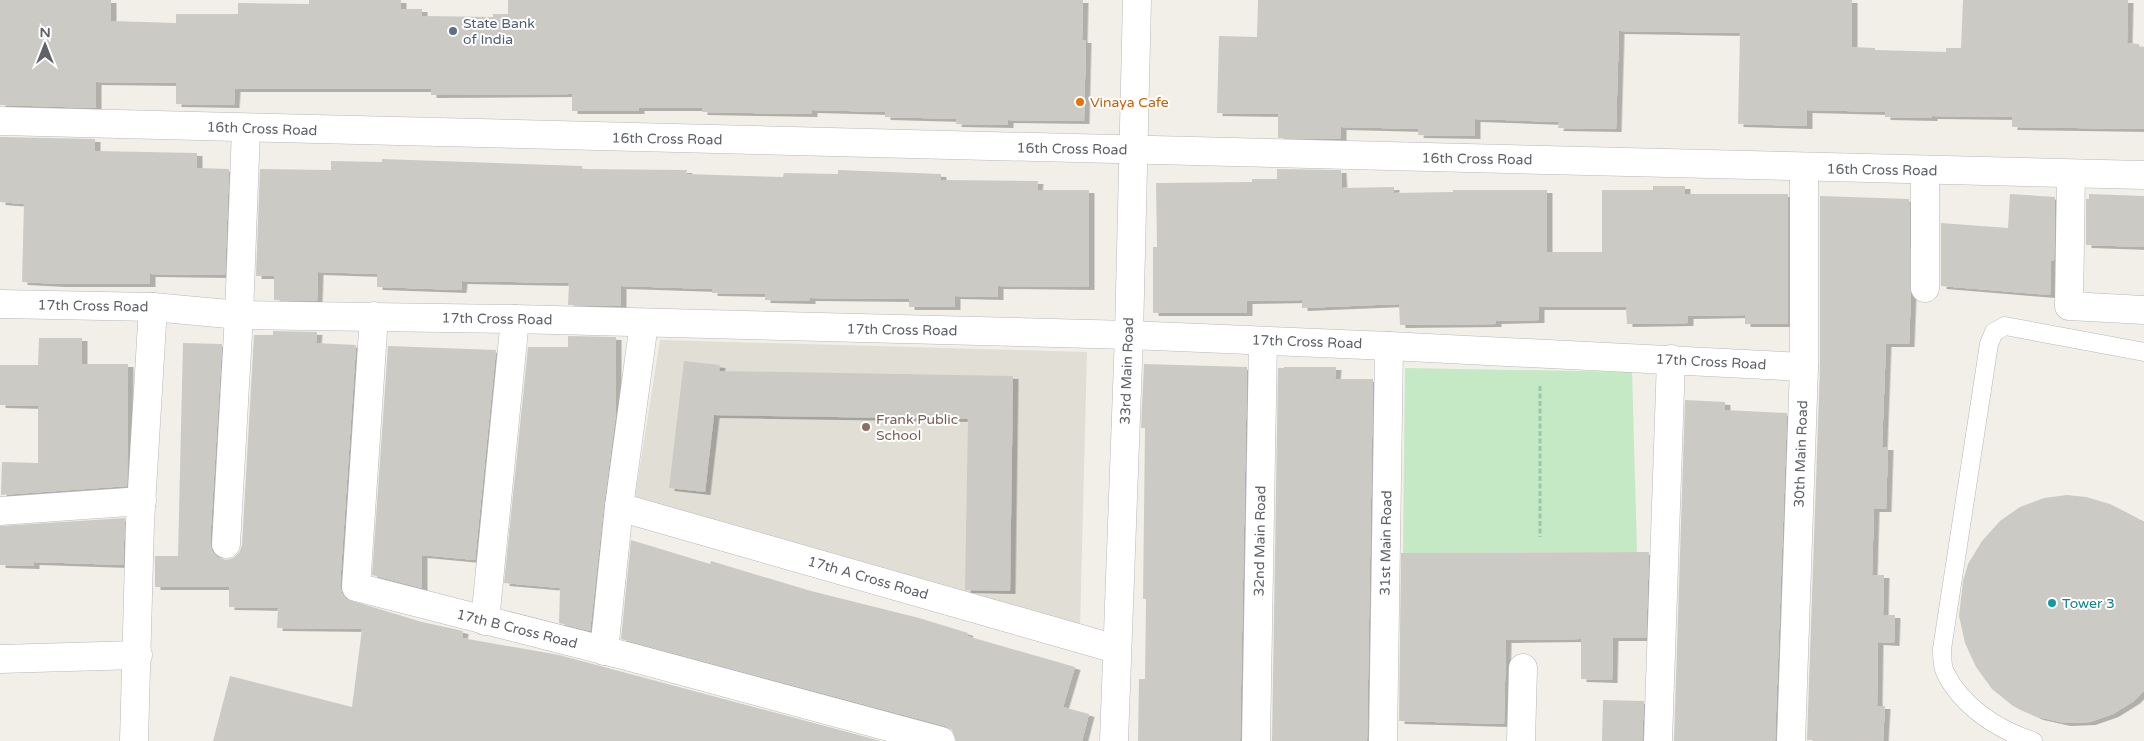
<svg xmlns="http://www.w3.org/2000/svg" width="2144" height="741" viewBox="0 0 2144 741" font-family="'Varela Round',sans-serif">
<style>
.education{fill:#e1ded6}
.green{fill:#c5e8c5}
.building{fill:#cccac5;filter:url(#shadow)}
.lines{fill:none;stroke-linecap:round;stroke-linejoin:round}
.service-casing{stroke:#b5b8bc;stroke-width:19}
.minor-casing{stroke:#b5b8bc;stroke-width:29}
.tertiary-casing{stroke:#b5b8bc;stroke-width:29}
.path{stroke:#9cc7a9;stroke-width:3;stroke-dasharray:5 2.5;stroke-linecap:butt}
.service{stroke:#fff;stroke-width:18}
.minor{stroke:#fff;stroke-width:28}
.tertiary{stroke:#fff;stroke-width:28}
.service-dot{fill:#5c6f8a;stroke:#fff;stroke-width:2}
.food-dot{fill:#e8710a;stroke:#fff;stroke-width:2}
.education-dot{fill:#8d6e63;stroke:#fff;stroke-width:2}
.culture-dot{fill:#0f9aa8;stroke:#fff;stroke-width:2}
.labels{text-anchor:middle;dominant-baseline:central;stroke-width:4;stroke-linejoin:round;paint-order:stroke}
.service-label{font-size:14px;fill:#4e5e75;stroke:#fff;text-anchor:start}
.food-label{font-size:14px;fill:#c56008;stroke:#fff;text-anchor:start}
.street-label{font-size:14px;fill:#5f6368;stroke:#fff}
.education-label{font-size:14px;fill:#785e54;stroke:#fff;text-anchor:start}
.culture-label{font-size:14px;fill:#0d838f;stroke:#fff;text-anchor:start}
</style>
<defs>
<filter id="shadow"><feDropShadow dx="5.5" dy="3" stdDeviation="0" flood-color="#0004"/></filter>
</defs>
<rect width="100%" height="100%" fill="#f1efe8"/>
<!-- education -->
<polygon class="education" points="660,340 1087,352 1080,627 634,503"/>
<!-- green -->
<polygon class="green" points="1405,368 1632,372 1637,552 1403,553"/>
<!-- building -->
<g class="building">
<polygon points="0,0 111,0 111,21 176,23 176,14 238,14 238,3 309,4 309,0 401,0 401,9 422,9 422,16 493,17 493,14 508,14 508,0 1083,0 1082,40 1086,40 1084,121 1008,120 1008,125 956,124 957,119 885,117 885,112 812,110 812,114 702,112 702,108 639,108 639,111 572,111 572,94 431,95 431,89 235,89 234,105 176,104 176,83 96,82 96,108 0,105"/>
<polygon points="1258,0 1852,0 1852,47 1875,48 1875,50 1946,52 1946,48 1961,48 1963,0 2128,0 2127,43 2139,44 2139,47 2144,47 2144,129 2012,127 2012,117 1932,116 1932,118 1885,117 1885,112 1807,110 1807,126 1738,124 1740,33 1619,31 1616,129 1558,128 1559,122 1475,119 1475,136 1418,135 1419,129 1341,127 1341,139 1278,138 1278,114 1217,113 1219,36 1257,37"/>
<polygon points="0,137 95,139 95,151 197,153 197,168 229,169 225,275 150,274 150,284 60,284 22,282 24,204 0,202"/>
<polygon points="382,159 582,166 582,169 687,170 686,174 783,177 784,173 838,174 838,170 941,174 941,180 1038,181 1037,190 1089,190 1089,287 998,286 998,297 955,296 955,307 909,307 909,299 810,298 810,301 765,300 765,294 712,293 712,289 621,286 621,305 616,306 568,305 569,283 462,281 461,290 377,287 377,274 318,272 317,301 274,300 274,276 256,276 260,169 331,170 331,161 382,162"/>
<polygon points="1277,169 1341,170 1342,188 1394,187 1394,193 1453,192 1453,190 1547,190 1547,252 1602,252 1602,190 1653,190 1653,186 1685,186 1685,194 1788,194 1788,324 1745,324 1745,315 1688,316 1688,323 1627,324 1626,307 1539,307 1539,320 1496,321 1496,324 1400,325 1399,304 1302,308 1302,300 1247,301 1247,313 1153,313 1153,247 1157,247 1156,183 1252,182 1252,179 1277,179"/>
<polygon points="2010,194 2055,197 2054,260 2051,261 2050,295 1941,286 1941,223 2008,228"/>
<polygon points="2089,194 2144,196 2144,247 2086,245 2086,199 2089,199"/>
<polygon points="1820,196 1909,199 1911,294 1909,344 1886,344 1882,447 1888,447 1886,509 1874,509 1872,575 1884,575 1883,615 1895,615 1894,643 1878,642 1877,706 1885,706 1883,741 1807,740 1820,367"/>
<polygon points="273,331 317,332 316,343 356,345 340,586 342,593 346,599 422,622 463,631 462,638 559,655 881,741 213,741 230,676 352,707 362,629 277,628 278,608 229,607 229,587 155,587 155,556 178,556 183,343 222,344 210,543 212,551 217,557 226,560 233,558 239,553 242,545 254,335 273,335"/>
<polygon points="568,336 616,337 616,413 604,505 590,631 559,623 560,588 504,583 528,347 568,347"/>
<polygon points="39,338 82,338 82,364 128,364 127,486 1,495 2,462 38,463 38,406 0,405 0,365 38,365"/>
<polygon points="388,346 496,350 475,560 422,555 422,588 372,575"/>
<polygon points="684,361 720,365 719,371 1013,376 1010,591 965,590 968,419 714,415 705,492 669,488"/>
<polygon points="1144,364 1247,367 1240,741 1138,741 1139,679 1145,679 1146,599 1143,599 1145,428 1141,428"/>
<polygon points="1284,367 1336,367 1335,379 1373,379 1367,741 1272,741 1278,368 1284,368"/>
<polygon points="1685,400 1725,402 1725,410 1787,413 1775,741 1674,741"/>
<polygon points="2067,495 2086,497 2110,504 2137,518 2144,524 2144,691 2134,701 2113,714 2090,722 2065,723 2038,717 2013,706 1992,689 1976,667 1965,643 1959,616 1963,581 1968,564 1982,541 2000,521 2020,507 2044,498"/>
<polygon points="125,518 123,565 34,562 34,566 0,565 0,526"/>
<polygon points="631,540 710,564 711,561 811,591 919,618 968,633 967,636 1075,667 1063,707 1089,714 1082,741 956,741 952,730 945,726 621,639"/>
<polygon points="1649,552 1646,638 1613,638 1612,680 1581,679 1581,639 1506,640 1504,724 1399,721 1401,553"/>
<polygon points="1603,700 1644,701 1642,741 1602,741"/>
</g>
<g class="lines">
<!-- service casing -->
<g class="service-casing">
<path id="service" d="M2033 741C1998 730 1961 706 1945 672 1942 666 1942 656 1942 649L1989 344 1994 332 2005 326 2144 352"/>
</g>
<!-- minor casing -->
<g class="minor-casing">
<g id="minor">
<polyline points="0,121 2144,175"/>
<polyline points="1925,171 1925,288"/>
<polyline points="2071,174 2069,306 2144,310"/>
<polyline points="0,304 153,307 239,315 515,319 1129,335 1389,346 1804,367"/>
<polyline points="374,316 356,587 630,657 941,741"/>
<polyline points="619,507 1116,649"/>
<polyline points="0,511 142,501"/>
<polyline points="226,544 239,315 246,129"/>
<polyline points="485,621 515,319"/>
<polyline points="604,651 619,507 644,323"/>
<polyline points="0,659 138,655"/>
<polyline points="134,741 140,523 153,307"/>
<polyline points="1256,741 1263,341"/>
<polyline points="1383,741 1389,346"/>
<polyline points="1521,741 1523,668"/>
<polyline points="1658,741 1671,359"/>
<polyline points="1791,741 1804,367 1804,168"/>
</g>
</g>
<!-- tertiary casing -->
<g class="tertiary-casing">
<polyline id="tertiary" points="1114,741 1129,335 1137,0"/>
</g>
<!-- path -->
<polyline class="path" points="1540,386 1540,537"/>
<!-- service -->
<use href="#service" class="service"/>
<!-- minor -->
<use href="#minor" class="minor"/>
<!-- tertiary -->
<use href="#tertiary" class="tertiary"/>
</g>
<!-- markers -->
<circle class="service-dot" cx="453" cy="31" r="5"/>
<circle class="food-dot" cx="1080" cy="102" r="5"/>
<circle class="education-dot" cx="866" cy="427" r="5"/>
<circle class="culture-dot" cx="2052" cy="603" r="5"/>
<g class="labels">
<!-- service labels -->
<g class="service-label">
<text x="463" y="23">State Bank<tspan x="463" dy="16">of India</tspan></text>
</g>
<!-- food labels -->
<g class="food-label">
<text x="1090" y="102">Vinaya Cafe</text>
</g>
<!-- street labels -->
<g class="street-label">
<text transform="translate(262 129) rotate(2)">16th Cross Road</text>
<text transform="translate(667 139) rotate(1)">16th Cross Road</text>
<text transform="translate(1072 149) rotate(1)">16th Cross Road</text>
<text transform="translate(1477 159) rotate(1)">16th Cross Road</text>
<text transform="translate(1882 170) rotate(1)">16th Cross Road</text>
<text transform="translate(93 306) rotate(1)">17th Cross Road</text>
<text transform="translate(497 319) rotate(1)">17th Cross Road</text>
<text transform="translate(902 330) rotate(1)">17th Cross Road</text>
<text transform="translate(1307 342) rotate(2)">17th Cross Road</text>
<text transform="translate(1711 362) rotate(3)">17th Cross Road</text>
<text transform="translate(1127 371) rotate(-88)">33rd Main Road</text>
<text transform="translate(1801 454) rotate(-88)">30th Main Road</text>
<text transform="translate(1260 541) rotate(-89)">32nd Main Road</text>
<text transform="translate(1386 543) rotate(-89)">31st Main Road</text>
<text transform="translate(868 578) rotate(16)">17th A Cross Road</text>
<text transform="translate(517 629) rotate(14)">17th B Cross Road</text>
</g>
<!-- education labels -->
<g class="education-label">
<text x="876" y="419">Frank Public<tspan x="876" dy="16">School</tspan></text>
</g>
<!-- culture labels -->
<g class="culture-label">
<text x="2062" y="603">Tower 3</text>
</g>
</g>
<!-- north arrow -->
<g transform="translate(45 45)" stroke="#ffffff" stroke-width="4" paint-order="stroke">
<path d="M0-4L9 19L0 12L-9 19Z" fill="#5f6368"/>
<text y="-8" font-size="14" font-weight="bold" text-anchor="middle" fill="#5f6368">N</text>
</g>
</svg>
